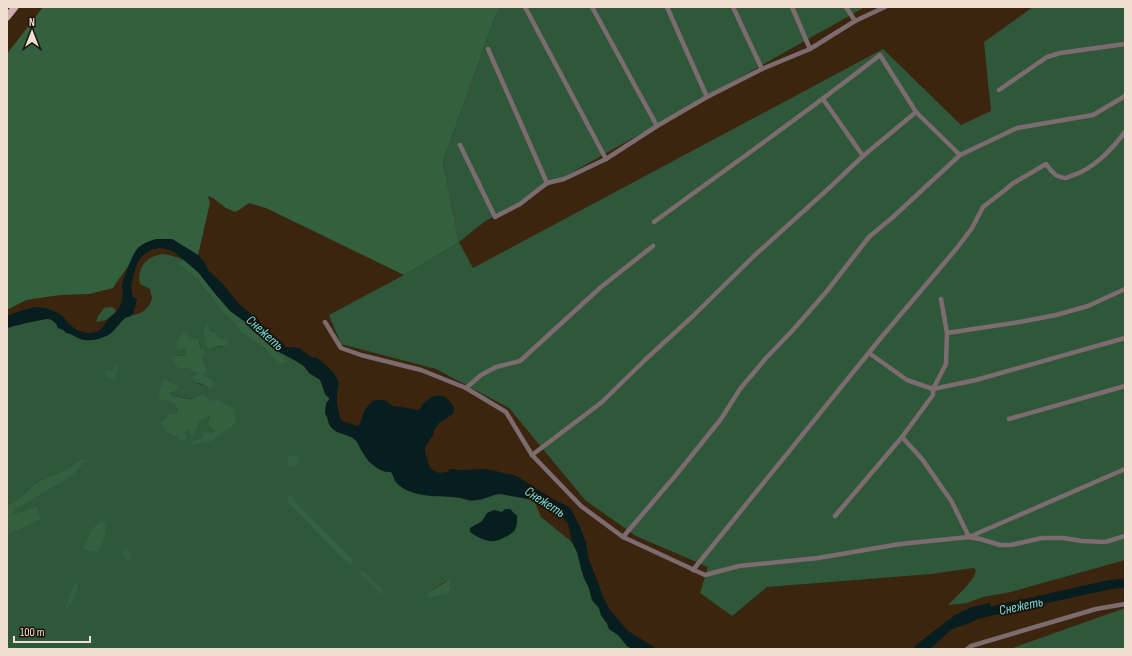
<svg xmlns="http://www.w3.org/2000/svg" width="1132" height="656" viewBox="0 0 1132 656" font-family="'Sofia Sans Condensed',sans-serif">
<style>
.green{fill:#2f573a;fill-rule:evenodd}
.forest{fill:#33603f}
.water{fill:#061e1f}
.lines{fill:none;stroke-linecap:round;stroke-linejoin:round}
.river{stroke:#061e1f;stroke-width:9}
.minor{stroke:#7c6c6f;stroke-width:4.5}
.primary{stroke:#cfacb4;stroke-width:7}
.labels{text-anchor:middle;dominant-baseline:central;stroke-width:3.5;stroke-linejoin:round;paint-order:stroke}
.water-label{font-size:14px;font-style:italic;fill:#6cdee0;stroke:#1b1108}
</style>
<rect width="100%" height="100%" fill="#3c250f"/>
<!-- green -->
<g class="green">
<path d="M500 7H865L484 222 459 242 473 268 883 49 961 125 991 111 984 42 1033 7H1125V560L1011 592 983 597 967 603 948 605C956 597 975 580 976 570L973 568 931 574 767 587 732 616 700 593 708 567 636 536 585 500 509 408 436 369 341 344 329 315 404 275 459 242 443 162 496 14Z"/>
<path d="M162 254 169 255 185 260 180 261 179 265 197 279 225 315 234 323 240 332 265 349 279 362 286 360 274 349 296 361 304 366 309 373 319 379 321 382 325 394 329 398V400L325 409 327 416 335 431 350 436 355 439 368 461 380 470 386 472H391L396 481 424 494 460 498 470 501 478 500 496 494H501L534 500 541 517 572 542 577 552 581 568 584 578 589 588 592 600 599 608 601 615 607 624 609 629 619 635 627 646 632 649H7V537L38 514V509L40 507 13 514V510L52 488 81 459 65 470 39 481 14 502 7 505V328C12 326 46 318 49 319 58 322 60 329 66 332 67 333 70 333 72 334 77 336 79 340 85 340 92 341 106 337 111 332 116 328 120 323 124 319 127 315 134 315 138 314 144 312 151 305 152 298 152 296 150 292 150 289L140 284C137 275 142 263 150 258 153 256 159 255 162 254ZM208 324 211 331 216 332 220 338 222 347 218 346 212 349ZM199 339 202 356 207 369 201 376 209 389 204 385 198 384 197 373 193 372 173 355 185 356 186 349 184 348ZM166 379 171 383 172 396 212 401 233 426 193 444 201 439 213 433 214 430 209 416 199 421 178 437 168 434 178 409 173 402 164 401ZM362 569 383 589V594L363 577ZM446 581H452L449 585 429 592Z"/>
<polygon points="110,307 114,308 116,312 106,320 96,322 98,316 104,308"/>
<polygon points="1125,608 1125,649 1010,649"/>
</g>
<!-- forest -->
<g class="forest">
<path d="M43 7H500L496 14 443 162 459 242 404 275 266 208 249 203C244 206 240 210 235 212L226 208 213 198 208 196 210 203 198 255 172 239 138 248 130 264 116 283 113 288 89 294 60 295 26 300 7 310V54Z"/>
<polygon points="185,260 198,272 217,296 241,319 249,324 253,331 265,339 286,360 286,362 279,363 265,349 240,332 234,323 225,315 197,279 179,265 179,263 180,261"/>
<path d="M206 324H208L211 331 216 332 220 338 227 339 228 344C224 347 223 346 219 346 216 346 214 348 211 349L208 348C205 340 202 332 206 324Z"/>
<path d="M183 332 192 339H199L200 347 204 351V354L202 356 207 369 205 374 202 376 211 379 214 384 209 389C208 388 205 385 204 385 198 382 196 385 192 376L197 375V373L193 372 188 368H178L172 358 173 355 185 356 186 349 184 348 178 350 176 349 178 340Z"/>
<polygon points="117,366 118,370 114,378 110,379 105,375 106,371 108,369 112,371 114,367"/>
<path d="M166 379 171 383 178 385 179 388 171 393 172 396 192 399 203 394 212 401 219 400 233 408 236 420 233 426 211 441 193 445 192 441 201 439 204 433H213L214 430 208 424 210 418 209 416 199 421 195 433 192 435 188 430 185 432 187 438 184 441H181L178 437C168 434 164 433 161 423L169 414H176L178 409 173 402 164 401 158 397 163 382Z"/>
<circle cx="293" cy="461" r="5.5"/>
<polygon points="81,459 86,460 74,474 52,488 14,510 13,514 40,506 38,509 38,514 42,517 39,520 15,531 7,537 7,505 14,502 39,481 65,470"/>
<polygon points="291,495 299,505 352,559 353,562 351,565 346,562 288,502 288,496"/>
<path d="M102 520C110 529 103 542 99 552L84 550V547L92 529Z"/>
<polygon points="126,548 128,549 131,556 129,560 127,560 122,553"/>
<polygon points="362,569 383,589 383,595 363,577 360,572"/>
<polygon points="447,581 452,581 449,585 451,588 448,593 428,598 426,597 429,592"/>
<path d="M76 584H78C77 594 73 604 65 610L72 588Z"/>
</g>
<!-- water -->
<g class="water">
<path d="M156 239H172L198 255 205 263 209 271 222 283 239 304 259 320 269 339 285 347 299 348 311 357 317 358 320 360 334 373 339 383 337 395V404L340 418 342 421 358 426C362 422 361 419 363 414 369 399 380 395 393 406 399 407 405 407 412 409 413 409 416 410 418 410 421 409 422 405 424 403 436 391 447 394 454 408L453 414 439 423 434 430 433 435 425 447V452L429 465 432 470 439 473 447 472 451 469 461 470 485 469 496 471 506 474 514 475 528 483 551 498 569 507 572 511 581 529 586 543 589 560 598 583 604 599 610 610 628 631 657 649H632L627 646 618 635 609 629 607 623 601 615 599 608 592 600 589 588 584 578 581 568 577 552 572 542 568 524 558 512 534 500 501 494C493 494 486 499 477 500 470 501 464 498 456 497 437 496 408 498 395 481 394 478 393 475 391 472 376 472 366 459 359 446 357 442 359 444 356 441 350 434 340 435 334 430 326 424 330 420 325 414L326 403 329 400V398L325 394 321 382 319 379 309 373 304 366 296 361 274 349 265 339 253 331 249 324 241 319 230 311 217 296 198 272 173 251 165 249 160 248 150 250 141 257 137 264 134 274 131 286 133 298H137C136 303 135 312 131 316 129 317 127 317 125 318 120 322 115 330 110 334 103 338 94 341 86 340 78 340 74 334 66 333L64 330 58 328C56 323 54 321 49 319 46 318 12 326 7 328V316C19 312 32 305 45 308 51 310 60 313 64 318 66 319 66 321 68 323 76 331 87 336 98 331 102 329 104 326 106 322 111 316 117 313 120 306 121 302 123 298 123 294 123 291 122 288 122 285 124 277 132 255 137 249 142 243 150 241 156 239Z"/>
<path d="M505 509H510L517 516C517 530 516 532 503 538 499 540 495 542 490 541 482 540 476 536 470 532V528L482 521 487 513 494 510 502 512Z"/>
<polygon points="990,603 991,615 983,616 970,623 952,629 930,649 913,649 916,645 955,615 972,607"/>
</g>
<g class="lines">
<!-- river -->
<g class="river">
<polyline points="257,326 281,348"/>
<polyline points="980,614 1008,607 1108,585 1125,583"/>
</g>
<!-- minor -->
<g class="minor">
<polyline points="525,7 606,159"/>
<polyline points="592,7 657,126"/>
<polyline points="667,7 707,97"/>
<polyline points="733,7 762,69"/>
<polyline points="792,7 810,49"/>
<polyline points="846,7 855,21"/>
<polyline points="488,49 547,183"/>
<polyline points="999,90 1047,57 1060,53 1125,44"/>
<polyline points="823,99 863,156"/>
<polyline points="460,145 495,217 520,204 547,183 564,179 606,159 657,126 707,97 762,69 810,49 855,21 885,7"/>
<path d="M654 222C729 167 806 113 880 55L916 112 960 155"/>
<polyline points="325,322 341,348 361,355 421,370 466,388 506,412 532,455 581,506 623,537 705,575 739,566 818,558 900,544 969,537 980,539 1000,545 1011,545 1042,538 1063,538 1082,541 1105,542 1125,536"/>
<polyline points="947,333 1020,322 1056,315 1088,306 1125,289"/>
<polyline points="869,353 907,380 933,389 976,380 1125,338"/>
<polyline points="466,388 481,375 496,367 520,361 601,287 653,246"/>
<polyline points="1009,419 1125,386"/>
<polyline points="902,437 922,459 952,502 969,537"/>
<polyline points="532,455 602,402 646,359 693,316 755,255 827,190 863,156 916,112"/>
<polyline points="835,516 902,437 933,395 933,389 946,364 947,333 941,299"/>
<polyline points="623,537 676,475 721,419 740,389 766,358 792,331 827,291 869,237 893,217 960,155 1017,128 1093,115 1125,96"/>
<polyline points="969,537 1125,469"/>
<path d="M693 570 880 339 957 248 972 228 983 207 1005 190 1012 184 1046 164C1050 170 1056 178 1065 178 1067 178 1069 177 1071 176 1094 169 1111 150 1125 132"/>
<polyline points="967,649 971,646 1096,609 1125,604"/>
</g>
<!-- primary -->
<polyline class="primary" points="7,17 15,7"/>
</g>
<g class="labels">
<!-- water labels -->
<g class="water-label">
<text transform="translate(265 333) rotate(42)">Снежеть</text>
<text transform="translate(545 502) rotate(33)">Снежеть</text>
<text transform="translate(1021 606) rotate(-12)">Снежеть</text>
</g>
</g>
<!-- border -->
<rect width="1132" height="656" fill="none" stroke="#efdfd2" stroke-width="16"/>
<!-- north arrow -->
<g transform="translate(32 32)" stroke="#1b1108" stroke-width="3" paint-order="stroke">
<path d="M0-3L7 15L0 10L-7 15Z" fill="#efdfd2"/>
<text y="-6" font-size="11" font-weight="bold" text-anchor="middle" fill="#efdfd2">N</text>
</g>
<!-- scale -->
<path d="M14 636v6h76v-6" fill="none" stroke="#efdfd2" stroke-width="2"/>
<text x="20" y="636" font-size="12" fill="#efdfd2" stroke="#1b1108" stroke-width="3" paint-order="stroke">100 m</text>
</svg>
